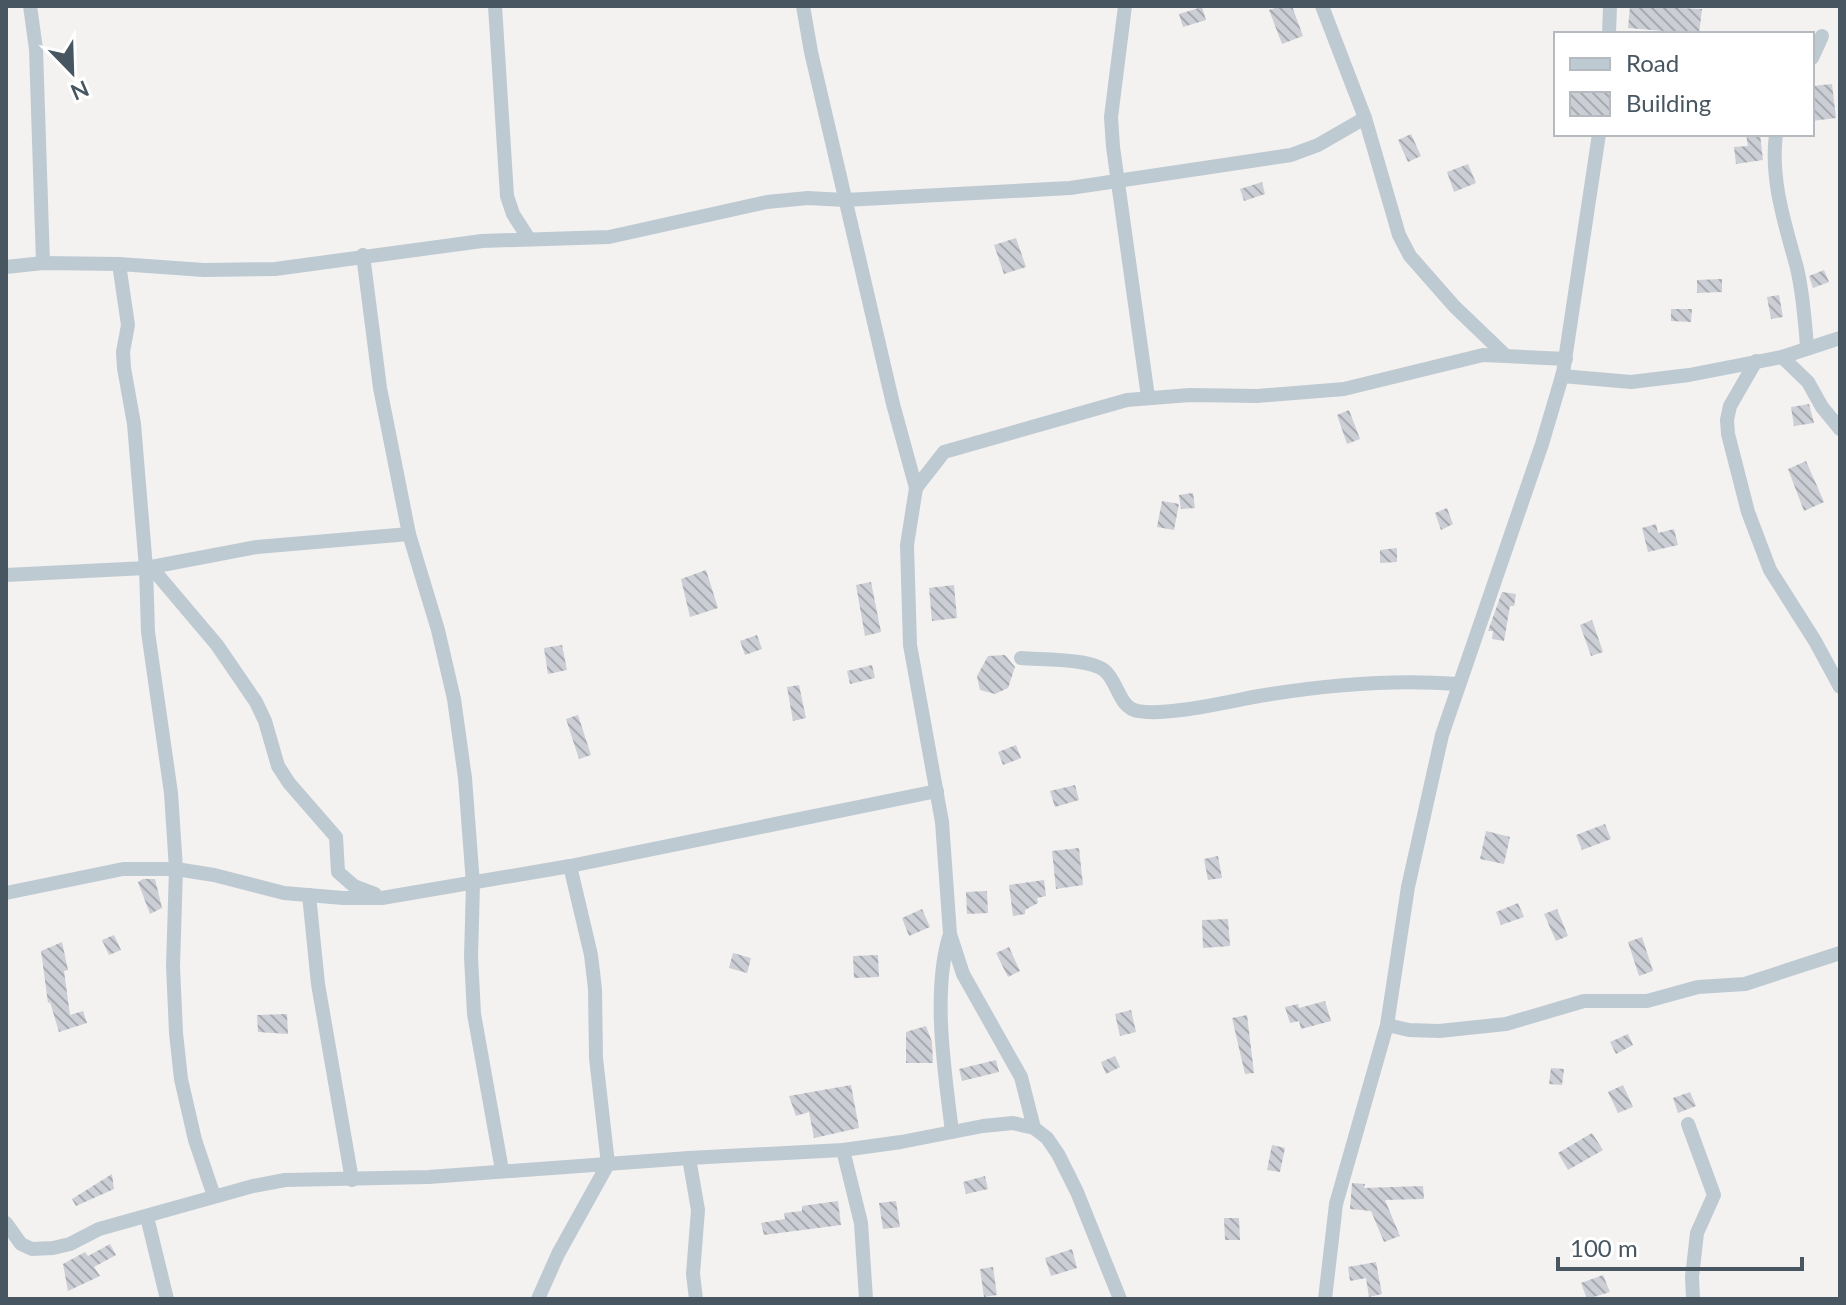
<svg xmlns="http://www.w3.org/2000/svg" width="1846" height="1305" viewBox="0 0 1846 1305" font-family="Lato,sans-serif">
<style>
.building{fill:url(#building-back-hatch)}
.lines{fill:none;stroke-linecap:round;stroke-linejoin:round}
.minor{stroke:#becad2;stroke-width:14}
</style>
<defs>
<pattern id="building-back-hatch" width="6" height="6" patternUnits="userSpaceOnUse" patternTransform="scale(2)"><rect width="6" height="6" fill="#cbced4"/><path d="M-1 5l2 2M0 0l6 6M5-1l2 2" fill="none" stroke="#a7aaaf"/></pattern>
</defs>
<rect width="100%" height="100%" fill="#f4f1f1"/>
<!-- building -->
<g class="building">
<polygon points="1281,6 1292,6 1303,36 1282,44 1269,10"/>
<polygon points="1630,6 1702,9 1699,34 1628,28"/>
<polygon points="1202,7 1206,20 1183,27 1179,14"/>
<polygon points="1832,84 1836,118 1812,121 1812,86"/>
<polygon points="1411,134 1421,156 1408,162 1398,140"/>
<polygon points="1746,134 1760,134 1763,160 1736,164 1734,147 1748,146"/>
<polygon points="1468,164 1476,183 1454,192 1447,172"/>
<polygon points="1262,182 1265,194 1244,201 1240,189"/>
<polygon points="1016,238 1026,267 1004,274 994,245"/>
<polygon points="1824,270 1829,282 1813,288 1809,276"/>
<polygon points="1722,279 1722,292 1697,293 1697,280"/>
<polygon points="1779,295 1783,317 1771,319 1767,297"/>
<polygon points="1671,309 1692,309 1691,322 1671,321"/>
<polygon points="1809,404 1814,423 1794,426 1791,407"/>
<polygon points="1349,410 1360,439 1347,444 1337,415"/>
<polygon points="1806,461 1824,502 1804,511 1788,469"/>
<polygon points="1193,493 1195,508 1181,509 1179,495"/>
<polygon points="1162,501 1179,504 1174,530 1157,527"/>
<polygon points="1447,508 1453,524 1441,530 1435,513"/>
<polygon points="1656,524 1658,533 1674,529 1678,545 1648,552 1642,528"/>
<polygon points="1397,548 1397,562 1380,563 1380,550"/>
<polygon points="706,570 718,608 690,617 681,579"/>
<polygon points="871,582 881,632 865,636 856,585"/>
<polygon points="954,585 957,618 932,621 929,588"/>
<polygon points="1502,592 1516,594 1514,606 1510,606 1504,641 1492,639 1493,631 1488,631"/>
<polygon points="1592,620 1603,652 1591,656 1580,625"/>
<polygon points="757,635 762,649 745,655 740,641"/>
<polygon points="562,645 567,670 548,674 544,648"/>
<polygon points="1005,655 1015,667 1008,688 995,694 980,690 977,676 988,656"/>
<polygon points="872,665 875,678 850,684 847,671"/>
<polygon points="799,685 806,718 793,721 787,687"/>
<polygon points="578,715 591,755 579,759 566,719"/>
<polygon points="1016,745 1021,758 1003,765 998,752"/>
<polygon points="1075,785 1079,800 1055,807 1050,791"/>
<polygon points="1605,824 1611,839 1582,850 1576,835"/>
<polygon points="1486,831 1510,837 1504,864 1480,859"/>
<polygon points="1079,848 1083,885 1056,889 1052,851"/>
<polygon points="1218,856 1222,878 1208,880 1204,859"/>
<polygon points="143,879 155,879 162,908 150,914 138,882"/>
<polygon points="1044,880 1046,896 1037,898 1038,903 1025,910 1025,914 1013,916 1009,885"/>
<polygon points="987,891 988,913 967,914 966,892"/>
<polygon points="1518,903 1524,917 1501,925 1496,912"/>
<polygon points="922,909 930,927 909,936 902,918"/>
<polygon points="1557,909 1568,936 1556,941 1544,914"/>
<polygon points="1228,919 1230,946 1203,948 1202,920"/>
<polygon points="114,935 121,950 109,955 102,940"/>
<polygon points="1642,937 1653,971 1639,976 1628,942"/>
<polygon points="62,942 68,970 64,971 70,1015 83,1011 87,1023 59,1032 50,1002 48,1003 41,951"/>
<polygon points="1009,947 1020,971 1008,977 996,953"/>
<polygon points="733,953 751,958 747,973 729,968"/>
<polygon points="878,955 879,977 854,978 853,956"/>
<polygon points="1325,1001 1331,1021 1301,1029 1299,1021 1290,1023 1285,1007 1298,1004 1299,1008"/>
<polygon points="1131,1010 1136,1032 1120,1036 1115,1014"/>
<polygon points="287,1014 288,1034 258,1032 257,1015"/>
<polygon points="1247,1015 1254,1073 1245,1074 1232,1018"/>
<polygon points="926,1026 932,1042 933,1063 906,1063 906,1032"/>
<polygon points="1628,1034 1633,1045 1616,1054 1610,1042"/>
<polygon points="1115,1056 1120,1067 1106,1074 1101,1062"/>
<polygon points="996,1060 999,1072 962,1081 959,1069"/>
<polygon points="1551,1068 1564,1069 1562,1085 1549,1084"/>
<polygon points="851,1085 859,1128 814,1138 809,1112 796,1116 789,1096"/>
<polygon points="1623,1085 1633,1107 1618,1113 1608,1092"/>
<polygon points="1690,1092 1696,1106 1678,1113 1673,1098"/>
<polygon points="1592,1133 1603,1150 1568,1170 1558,1153"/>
<polygon points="1272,1145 1285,1148 1280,1172 1267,1170"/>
<polygon points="112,1174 114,1189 76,1206 72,1199"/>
<polygon points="985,1176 988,1189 966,1194 963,1182"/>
<polygon points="1352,1183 1365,1184 1364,1188 1423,1186 1424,1199 1385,1200 1400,1236 1384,1242 1371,1211 1350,1209"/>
<polygon points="838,1201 841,1225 764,1235 761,1223 785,1219 784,1213 802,1211 802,1206"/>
<polygon points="896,1201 900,1227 883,1229 879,1203"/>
<polygon points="1224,1218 1239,1218 1240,1240 1225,1240"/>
<polygon points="110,1244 116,1255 94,1267 100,1276 68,1291 63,1264 85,1252 88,1256"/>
<polygon points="1072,1249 1077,1268 1051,1276 1045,1258"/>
<polygon points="1376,1262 1382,1294 1369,1297 1366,1278 1350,1281 1348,1267"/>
<polygon points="993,1267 997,1295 984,1297 980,1269"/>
<polygon points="1603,1275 1610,1292 1587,1299 1581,1283"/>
</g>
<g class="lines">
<!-- minor -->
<g class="minor">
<polyline points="30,6 36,49 43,263"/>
<polyline points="495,6 507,196 513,214 529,239"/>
<polyline points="803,6 811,52 893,404 916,488 907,545 910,645 942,822 950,934 963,974 1021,1077 1034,1128"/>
<polyline points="1125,6 1111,117 1113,147 1148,397"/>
<polyline points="1322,6 1365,118 1399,235 1410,256 1454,306 1505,355"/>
<polyline points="1609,34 1610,6"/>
<polyline points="1812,58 1822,36"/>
<path d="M1776 134C1770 180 1785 224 1797 268 1803 294 1805 320 1807 347"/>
<polyline points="363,255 380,388 409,534 438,630 454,699 465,778 473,884 471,957 474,1014 502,1170"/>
<polyline points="119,264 128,325 123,352 124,368 134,424 146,568 148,632 171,793 176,869 173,966 176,1033 181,1079 195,1140 214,1196"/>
<polyline points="6,267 43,263 119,264 204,270 275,269 482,241 609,237 767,202 808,198 845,200 1070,188 1291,155 1318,145 1365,118"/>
<polyline points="1782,357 1808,382 1822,407 1840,429"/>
<polyline points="1756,361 1730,406 1727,420 1728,434 1748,512 1770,570 1815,641 1840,687"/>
<polyline points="1562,376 1631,382 1689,375 1782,357 1840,338"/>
<polyline points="916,488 944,452 1127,400 1190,395 1257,396 1344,389 1483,355 1566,359"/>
<polyline points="151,567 217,645 256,702 265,721 278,766 289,783 336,837 338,872 354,886 375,894"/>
<polyline points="6,575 146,568 257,547 409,534"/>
<path d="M1021 658C1041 660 1090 658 1105 671 1118 682 1119 708 1138 711 1169 717 1237 699 1271 694 1334 684 1395 679 1458 684"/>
<polyline points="6,893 123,869 176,869 214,875 284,893 343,898 382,898 570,866 937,791"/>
<polyline points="309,895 318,984 352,1180"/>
<path d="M949 937C932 995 945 1073 952 1132"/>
<polyline points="1387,1025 1409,1030 1439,1031 1506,1024 1584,1001 1647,1001 1698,987 1745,984 1840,953"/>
<polyline points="1688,1124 1714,1195 1697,1233 1692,1277 1693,1299"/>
<polyline points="843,1150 861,1223 866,1299"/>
<polyline points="689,1158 698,1210 693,1274 696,1299"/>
<polyline points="147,1217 167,1299"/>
<polyline points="6,1223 21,1244 32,1249 53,1248 70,1244 99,1229 253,1186 285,1180 429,1177 689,1158 843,1150 901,1142 983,1126 1013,1123 1034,1128 1047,1138 1058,1154 1077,1192 1120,1299"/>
<polyline points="538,1299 558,1254 608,1164 596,1058 595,989 591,955 570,866"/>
<polyline points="1325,1299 1336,1204 1387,1025 1408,887 1442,735 1542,444 1563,373 1599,134"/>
</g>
</g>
<!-- border -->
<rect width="1846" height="1305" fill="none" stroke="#475661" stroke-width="16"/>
<!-- legend -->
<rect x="1554" y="32" width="260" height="104" fill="#ffffff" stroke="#b5bbc0" stroke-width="2"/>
<rect x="1570" y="58" width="40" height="12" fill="#becad2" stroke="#b5bbc0" stroke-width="2"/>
<text x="1626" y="72" font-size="24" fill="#475661">Road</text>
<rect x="1570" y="92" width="40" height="24" fill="url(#building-back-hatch)" stroke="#b5bbc0" stroke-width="2"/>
<text x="1626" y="112" font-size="24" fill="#475661">Building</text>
<!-- north arrow -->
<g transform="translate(72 72) rotate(157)" stroke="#ffffff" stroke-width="6" paint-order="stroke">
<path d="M0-6L14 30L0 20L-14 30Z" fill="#475661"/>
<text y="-12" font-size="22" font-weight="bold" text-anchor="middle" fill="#475661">N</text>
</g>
<!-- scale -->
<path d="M1558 1257v12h244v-12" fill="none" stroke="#475661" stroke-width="4"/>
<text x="1570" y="1257" font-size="24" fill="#475661" stroke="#ffffff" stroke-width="6" paint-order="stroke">100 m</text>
</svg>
